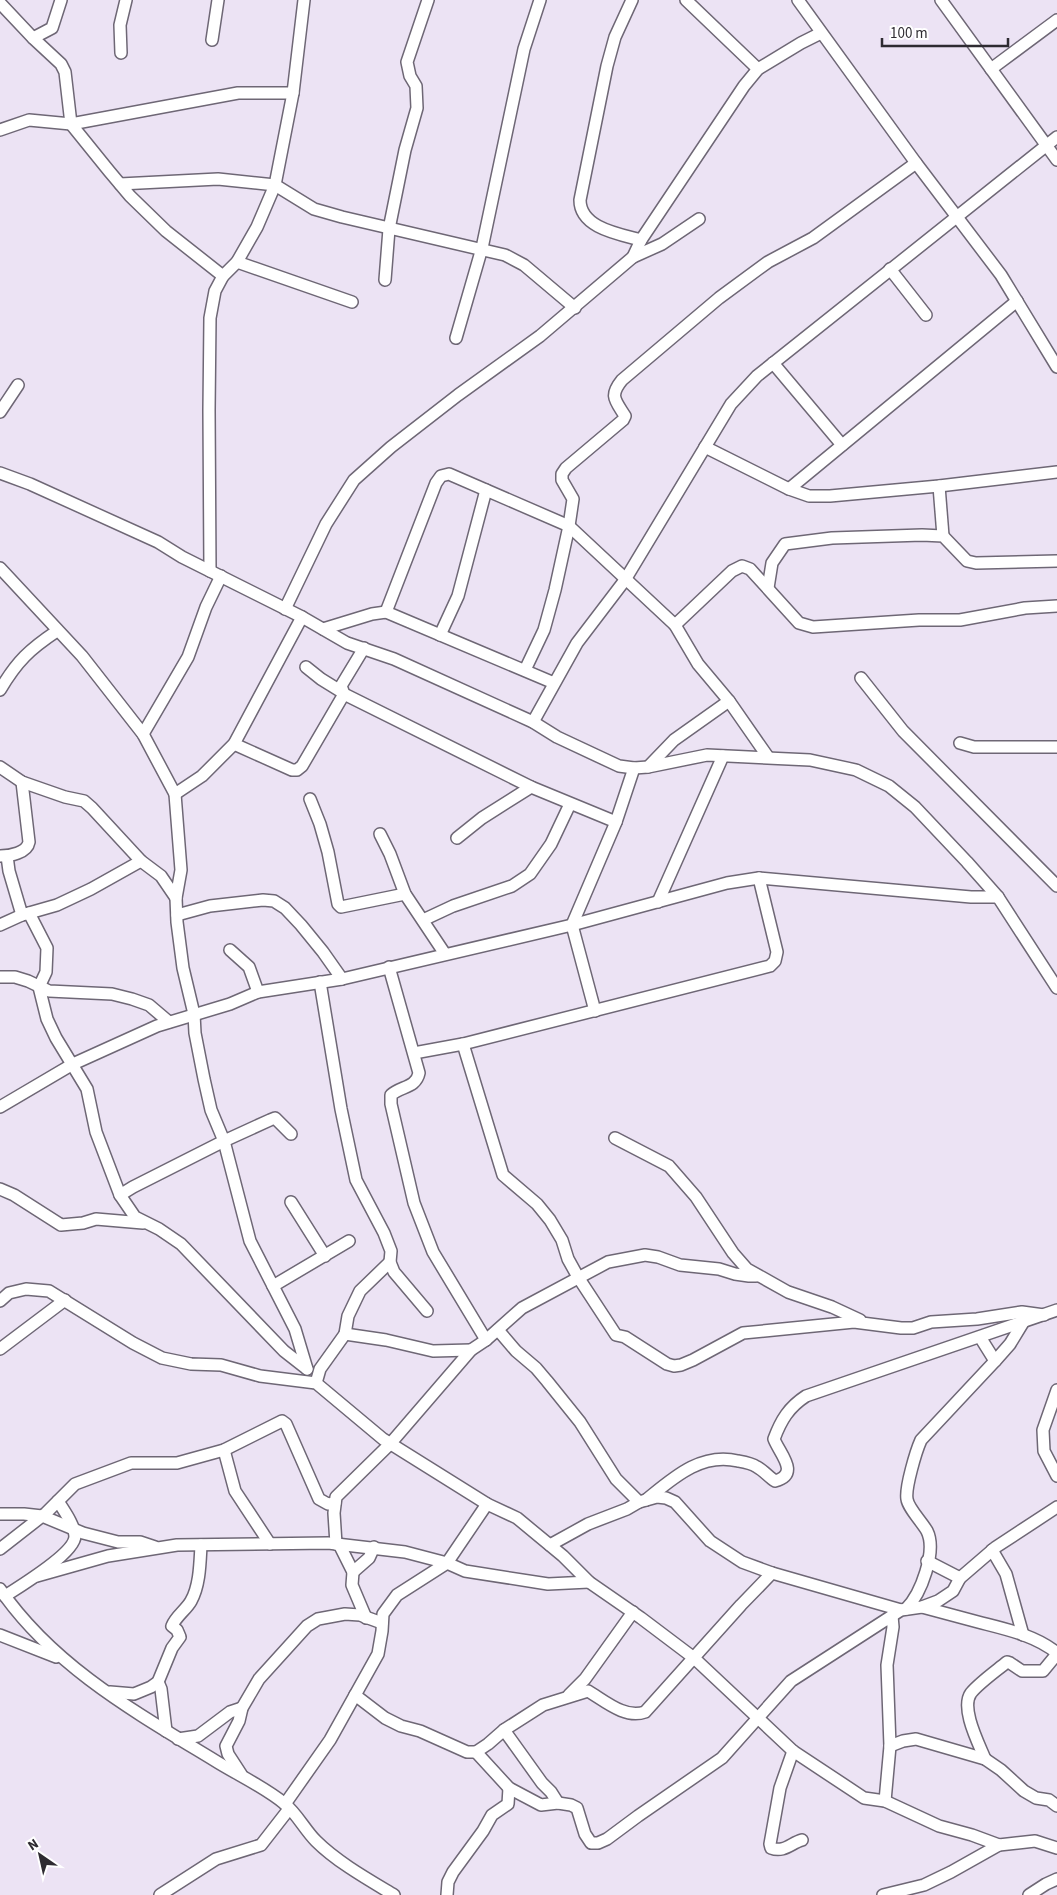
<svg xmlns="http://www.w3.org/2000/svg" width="1057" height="1895" viewBox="0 0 1057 1895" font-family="'Source Sans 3',sans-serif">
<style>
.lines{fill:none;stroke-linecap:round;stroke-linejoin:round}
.minor-casing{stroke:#6e6775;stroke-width:14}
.minor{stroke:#fff;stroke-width:11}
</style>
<rect width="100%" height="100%" fill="#ece3f4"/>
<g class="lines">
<!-- minor casing -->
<g class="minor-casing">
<g id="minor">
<path d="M632 0 615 37 607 66 580 200C580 228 619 234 641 240"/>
<polyline points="686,0 758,69"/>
<polyline points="798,0 916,163 1001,275 1057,367"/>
<polyline points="941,0 1057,160"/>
<polyline points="0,3 33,38 61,64 65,72 71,124 109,171 130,196 166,231 223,276"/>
<polyline points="33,38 52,28 61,0"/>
<polyline points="212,40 218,0"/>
<polyline points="121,53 120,25 126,0"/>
<polyline points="991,69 1057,20"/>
<polyline points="0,130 29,120 71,124 238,93 293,93"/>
<polyline points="120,184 218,179 275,185 314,209 342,217 505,255 524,265 575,308"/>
<polyline points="633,257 662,244 699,219"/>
<polyline points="237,262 352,302"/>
<polyline points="890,269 926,315"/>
<polyline points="385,280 389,229 405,150 417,108 416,86 410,76 407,62 428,0"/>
<polyline points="456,338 482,248 524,49 540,0"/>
<polyline points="773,363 842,445"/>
<polyline points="0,412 18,385"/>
<polyline points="705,447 789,489 809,496 830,496 939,486 1057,472"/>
<polyline points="0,473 30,484 158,542 182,557 302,617 347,643 394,659 533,722 557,737 619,766 634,768 648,767 707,755 810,760 856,770 889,786 915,807 967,862 998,897 1057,988"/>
<polyline points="939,486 943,536"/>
<polyline points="789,489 1017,301"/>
<polyline points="0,568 82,656 143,734 175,794 181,870 176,898 177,922 183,968 194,1014 195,1033 204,1079 211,1110 224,1141 250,1241 295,1329 307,1369"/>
<polyline points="210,571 209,410 210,318 215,291 223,276 237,262 257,227 275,185 293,93 304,0"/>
<polyline points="768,588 772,563 785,544 832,538 922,535 943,536 967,561 976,563 1057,561"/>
<polyline points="285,609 326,524 354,480 391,447 458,395 540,336 633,257 641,240 744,86 758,69 801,43 821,33"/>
<polyline points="386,612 436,483 441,476 449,474 569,526 675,625 698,664 729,701 768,757"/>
<polyline points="675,625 732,571 742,566 750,569 799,623 813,627 919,620 960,620 1025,608 1057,606"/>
<polyline points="323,629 372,614 386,612 554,683"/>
<polyline points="440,635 458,596 486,490"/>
<polyline points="364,648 341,686 344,694 531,787 616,822"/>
<polyline points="306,667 321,679 342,692"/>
<path d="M525 670 544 630 555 590 569 526 573 499 562 480V474L566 468 623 420 625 416C615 400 609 396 622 380L719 298 768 262 813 238 916 163"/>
<polyline points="861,678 903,731 1057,886"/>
<path d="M0 690C17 661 30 649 57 631"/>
<polyline points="533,722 577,643 625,580 731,404 757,376 1057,137"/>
<polyline points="143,734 188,657 206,607 221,576"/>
<polyline points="960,743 974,747 1057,747"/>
<polyline points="234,744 292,770 297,770 302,766 344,694"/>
<polyline points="0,767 22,782 65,797 84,801 92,808 141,861 161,876 176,898"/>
<polyline points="648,767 674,740 729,701"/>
<polyline points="175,794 202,776 234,744 302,617"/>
<polyline points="310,799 320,824 328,852 338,904 341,907 405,894"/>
<polyline points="380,834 390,854 405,894 445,954"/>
<polyline points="457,838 482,818 531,787"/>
<path d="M0 856C10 856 27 853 29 842L22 782"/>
<polyline points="7,856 9,871 22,915"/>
<polyline points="658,902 723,756"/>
<polyline points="29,913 47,948 46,972 39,987 47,1019 56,1038 87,1089 96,1132 120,1195 135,1217 159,1229 181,1244 284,1351 307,1369"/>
<polyline points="177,915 210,906 263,900 274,901 285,908 301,925 323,952 342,979"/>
<polyline points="423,920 453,906 512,886 530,874 551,844 570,804"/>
<polyline points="0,925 22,915 57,905 91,889 141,861"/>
<polyline points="230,950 249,967 258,992"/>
<path d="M389 967 419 1073C416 1088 401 1086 391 1095V1104L414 1203 433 1252 486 1340"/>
<polyline points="0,977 15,977 28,981 49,991 112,994 132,999 149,1005 169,1022"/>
<polyline points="320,982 341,1109 356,1180 384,1233 391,1251 390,1262 394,1272 427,1311"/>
<polyline points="595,1011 572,925 616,822 634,768"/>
<polyline points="463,1044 503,1175 537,1204 550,1220 562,1240 568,1259 578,1277 616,1335 625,1337 667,1364 674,1366 681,1365 693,1360 743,1333 854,1322 901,1328 913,1328 931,1322 977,1319 1022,1312 1044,1315"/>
<polyline points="414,1053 463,1044 770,966 775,961 777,952 759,878"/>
<polyline points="0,1107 73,1064 157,1026 230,1004 258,992 342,979 572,925 727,883 759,878 971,897 998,897"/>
<polyline points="615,1138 669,1166 696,1197 733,1253 747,1269 788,1292 832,1307 860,1320"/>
<polyline points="0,1189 14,1195 61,1225 83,1223 96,1219 143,1223"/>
<polyline points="120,1195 133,1187 224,1141 270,1120 275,1118 291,1134"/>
<polyline points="291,1202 325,1256"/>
<polyline points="273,1286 349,1241"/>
<polyline points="0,1301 9,1293 26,1289 49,1291 133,1343 162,1358 191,1364 221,1365 260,1376 316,1383 383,1439 487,1504 517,1518 563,1556 589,1582 641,1618 694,1658 793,1751 864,1798 885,1801 939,1826 972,1835 999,1845"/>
<polyline points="498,1330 516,1351 536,1368 547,1381 580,1422 616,1479 639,1502"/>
<polyline points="345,1334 386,1340 433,1351 471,1350"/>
<polyline points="980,1337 995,1361"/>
<polyline points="0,1349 65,1300"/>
<polyline points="316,1383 320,1369 345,1334 348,1316 360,1291 390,1262"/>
<polyline points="1057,1390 1043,1430 1044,1451 1057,1476"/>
<polyline points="224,1450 235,1491 270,1544"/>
<path d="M646 1500C673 1478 701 1452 738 1461 744 1462 751 1463 757 1467 763 1470 769 1477 775 1481 801 1474 779 1453 774 1439 781 1420 789 1407 806 1396L1057 1310"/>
<polyline points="0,1514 24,1514 42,1516 83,1533 118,1542 140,1542 155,1547"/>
<polyline points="336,1544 334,1513 336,1497 390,1444 471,1350 486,1340 522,1308 608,1262 645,1255 658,1257 680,1265 719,1269 735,1274 749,1276 756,1276"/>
<polyline points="339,1544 353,1572 352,1585 366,1618"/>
<polyline points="550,1545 588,1524 627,1509 639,1502 657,1497 666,1498 675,1502 710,1541 742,1562 772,1573 901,1610"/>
<polyline points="0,1549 46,1513 75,1484 131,1463 177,1463 224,1450 282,1421 286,1424 319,1499 328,1504 335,1503"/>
<polyline points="992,1550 1006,1574 1023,1635"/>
<polyline points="927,1561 960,1578"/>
<polyline points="353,1572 369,1558 374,1547"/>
<polyline points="37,1576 108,1556 177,1545 328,1543 405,1552 447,1563 465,1571 548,1584 589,1582"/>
<path d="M0 1589C53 1666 135 1712 214 1760 236 1774 265 1787 285 1804 297 1814 305 1830 316 1841 337 1862 369 1880 394 1895"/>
<path d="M5 1596C19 1587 75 1553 75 1536 74 1524 64 1511 58 1501"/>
<path d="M922 1607C941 1612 959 1617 978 1622 1005 1629 1035 1635 1057 1653"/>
<path d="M906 1609C921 1594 937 1551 927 1531 922 1522 908 1508 907 1499 905 1488 916 1451 921 1440L995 1361 1010 1344 1024 1321"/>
<polyline points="0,1635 56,1657"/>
<polyline points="158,1682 161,1689 166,1731"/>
<path d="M110 1692 134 1694 151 1687 158 1682 172 1648 180 1637 177 1630 172 1626C176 1616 186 1610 191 1601 200 1585 200 1562 201 1545"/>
<path d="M355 1695 385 1718 401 1726 420 1731 467 1752H476L488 1744 504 1730 543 1705 588 1691C605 1701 625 1719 645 1712L741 1605 772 1573"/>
<polyline points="569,1695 585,1679 633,1612"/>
<polyline points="504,1730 542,1783 551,1792 558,1803"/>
<polyline points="178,1739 198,1736 230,1712 242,1708"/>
<polyline points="890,1746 903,1741 916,1739 985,1759 1001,1770 1024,1791 1036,1798 1049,1800 1057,1806"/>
<path d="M793 1751 780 1788 770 1844 771 1848C784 1853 791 1843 802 1840"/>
<polyline points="476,1752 509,1788 541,1805 558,1803 571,1805 577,1808 585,1834 591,1843 598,1843 607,1839 638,1816 722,1758 791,1681 901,1610 922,1607 938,1601 953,1591 960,1578 996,1547 1057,1507"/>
<path d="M985 1759C979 1744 960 1708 971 1693 979 1683 996 1671 1007 1662L1010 1663 1022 1671H1043L1057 1654"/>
<polyline points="241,1774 228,1754 226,1746 239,1721 242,1708 259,1679 307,1626 318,1619 345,1614 360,1615 382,1623"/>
<polyline points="885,1801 890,1746 887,1665 893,1627 892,1616"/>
<polyline points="285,1804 330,1740 378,1654 382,1631 383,1614 397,1595 447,1563 487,1504"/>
<polyline points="160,1895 216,1859 261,1845 289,1809"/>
<polyline points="447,1895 448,1882 453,1872 483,1831 492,1815 508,1804 509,1788"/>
<polyline points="883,1895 924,1885 951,1872 999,1845 1035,1841 1057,1848"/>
<polyline points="1029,1895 1046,1884 1057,1879"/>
</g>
</g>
<!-- minor -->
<use href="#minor" class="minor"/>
</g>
<!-- north arrow -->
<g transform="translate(40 1855) rotate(326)" stroke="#ffffff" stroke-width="4" paint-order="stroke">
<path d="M0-4L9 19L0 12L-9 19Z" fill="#2e2b31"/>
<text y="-8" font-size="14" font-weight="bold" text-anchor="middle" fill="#2e2b31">N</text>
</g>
<!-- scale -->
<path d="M882 38v8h126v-8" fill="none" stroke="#2e2b31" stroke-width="2.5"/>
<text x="890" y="38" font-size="15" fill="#2e2b31" stroke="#ffffff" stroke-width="4" paint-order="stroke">100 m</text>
</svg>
